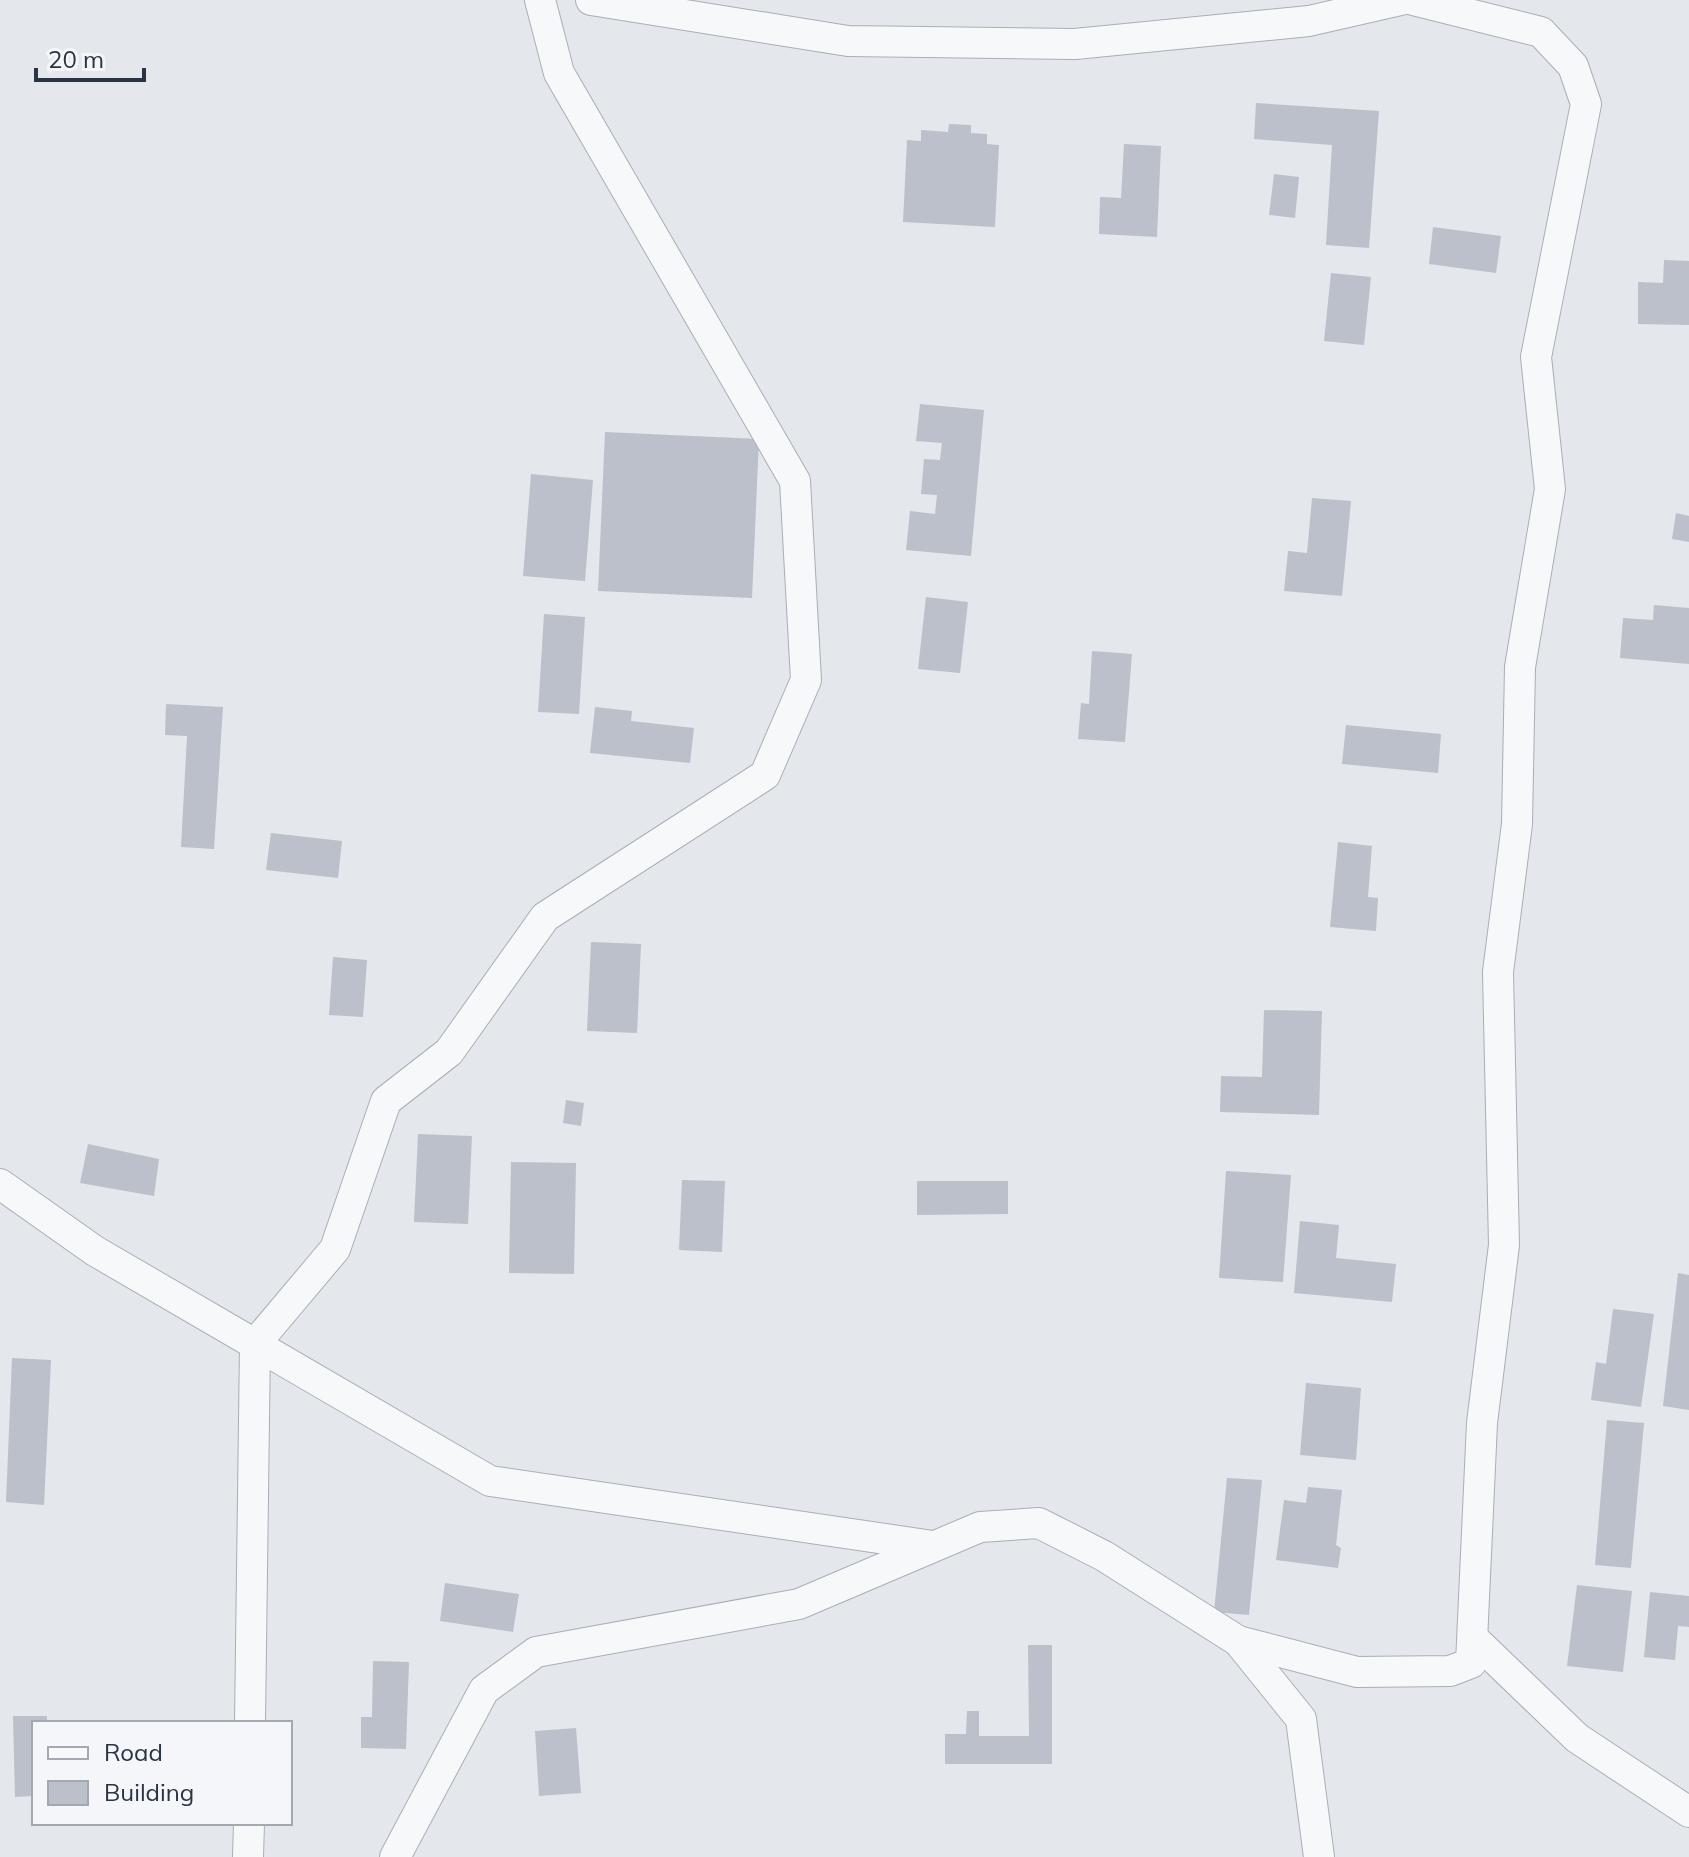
<svg xmlns="http://www.w3.org/2000/svg" width="1689" height="1857" viewBox="0 0 1689 1857" font-family="Mulish,sans-serif">
<style>
.building{fill:#bbc0ca}
.lines{fill:none;stroke-linecap:round;stroke-linejoin:round}
.minor-casing{stroke:#a9aeb7;stroke-width:32}
.minor{stroke:#f7f8fa;stroke-width:30}
</style>
<rect width="100%" height="100%" fill="#e4e7ec"/>
<!-- building -->
<g class="building">
<polygon points="1256,103 1379,111 1369,248 1326,245 1332,145 1254,139"/>
<polygon points="949,124 971,125 971,133 987,134 987,144 999,145 995,227 903,222 907,140 921,141 921,130 948,132"/>
<polygon points="1124,144 1161,146 1157,237 1099,234 1100,197 1121,198"/>
<polygon points="1274,174 1299,177 1295,218 1269,215"/>
<polygon points="1433,227 1501,236 1496,273 1429,264"/>
<polygon points="1664,260 1689,261 1689,325 1638,324 1638,282 1663,283"/>
<polygon points="1331,273 1371,277 1364,345 1324,341"/>
<polygon points="920,404 984,410 971,556 906,550 910,511 935,514 937,495 921,494 924,459 940,460 942,443 916,441"/>
<polygon points="605,432 759,439 752,598 598,591"/>
<polygon points="531,474 593,480 585,581 523,576"/>
<polygon points="1312,498 1351,501 1342,596 1284,591 1288,551 1307,553"/>
<polygon points="1676,513 1689,516 1689,542 1672,539"/>
<polygon points="926,597 968,602 960,673 918,669"/>
<polygon points="1654,605 1689,608 1689,664 1620,658 1623,618 1653,620"/>
<polygon points="544,614 585,617 579,714 538,712"/>
<polygon points="1092,651 1132,654 1125,742 1078,739 1081,703 1089,704"/>
<polygon points="166,704 223,707 214,849 181,847 187,736 165,735"/>
<polygon points="595,707 632,711 631,721 694,728 690,763 590,753"/>
<polygon points="1346,725 1441,734 1438,773 1342,764"/>
<polygon points="271,833 342,841 338,878 266,870"/>
<polygon points="1338,842 1372,846 1368,897 1378,898 1376,931 1330,927"/>
<polygon points="591,942 641,944 637,1033 587,1031"/>
<polygon points="333,957 367,960 363,1017 329,1015"/>
<polygon points="1264,1010 1322,1011 1319,1115 1220,1112 1221,1076 1262,1077"/>
<polygon points="566,1100 584,1103 581,1126 563,1123"/>
<polygon points="418,1134 472,1136 468,1224 414,1222"/>
<polygon points="88,1144 159,1159 154,1196 80,1183"/>
<polygon points="511,1162 576,1163 574,1274 509,1273"/>
<polygon points="1226,1171 1291,1175 1283,1282 1219,1278"/>
<polygon points="682,1180 725,1181 722,1252 679,1250"/>
<polygon points="917,1181 1008,1181 1008,1214 917,1215"/>
<polygon points="1300,1221 1339,1225 1336,1258 1396,1264 1392,1302 1294,1293"/>
<polygon points="1678,1273 1689,1275 1689,1410 1663,1406"/>
<polygon points="1613,1309 1654,1314 1641,1407 1591,1400 1596,1362 1606,1364"/>
<polygon points="12,1358 51,1360 44,1505 6,1502"/>
<polygon points="1306,1383 1361,1388 1356,1460 1300,1455"/>
<polygon points="1607,1420 1644,1423 1631,1568 1595,1565"/>
<polygon points="1227,1478 1262,1480 1249,1615 1214,1612"/>
<polygon points="1308,1487 1342,1490 1336,1545 1341,1548 1338,1568 1276,1560 1284,1500 1306,1503"/>
<polygon points="445,1583 519,1594 513,1632 440,1621"/>
<polygon points="1577,1585 1632,1591 1623,1672 1567,1666"/>
<polygon points="1650,1592 1689,1596 1689,1627 1678,1626 1675,1660 1644,1657"/>
<polygon points="1028,1645 1052,1645 1052,1764 945,1764 945,1734 966,1734 967,1711 979,1711 979,1736 1029,1736"/>
<polygon points="373,1661 409,1662 406,1749 361,1748 361,1717 372,1717"/>
<polygon points="13,1716 47,1716 47,1723 34,1723 34,1796 15,1797"/>
<polygon points="576,1728 581,1793 539,1796 535,1731"/>
</g>
<g class="lines">
<!-- minor casing -->
<g class="minor-casing">
<g id="minor">
<polyline points="591,0 848,41 1075,44 1309,21 1401,0"/>
<polyline points="0,1184 95,1251 490,1481 933,1546"/>
<polyline points="1474,1639 1577,1738 1689,1812"/>
<polyline points="1238,1641 1301,1719 1319,1857"/>
<polyline points="250,1723 255,1344 335,1249 386,1101 449,1052 545,917 765,775 806,680 795,481 559,73 540,0"/>
<polyline points="248,1857 249,1823"/>
<polyline points="395,1857 484,1690 536,1652 799,1604 980,1527 1039,1523 1104,1556 1238,1641 1357,1672 1450,1671 1471,1663 1482,1423 1504,1245 1498,972 1517,824 1520,667 1550,489 1536,357 1586,104 1573,66 1541,32 1413,0"/>
</g>
</g>
<!-- minor -->
<use href="#minor" class="minor"/>
</g>
<!-- legend -->
<rect x="32" y="1721" width="260" height="104" fill="#f4f6f9" stroke="#a4a8b1" stroke-width="2"/>
<rect x="48" y="1747" width="40" height="12" fill="#f7f8fa" stroke="#a4a8b1" stroke-width="2"/>
<text x="104" y="1761" font-size="24" fill="#2b3445">Road</text>
<rect x="48" y="1781" width="40" height="24" fill="#bbc0ca" stroke="#a4a8b1" stroke-width="2"/>
<text x="104" y="1801" font-size="24" fill="#2b3445">Building</text>
<!-- scale -->
<path d="M36 68v12h108v-12" fill="none" stroke="#2b3445" stroke-width="4"/>
<text x="48" y="68" font-size="24" fill="#2b3445" stroke="#f4f6f9" stroke-width="6" paint-order="stroke">20 m</text>
</svg>
